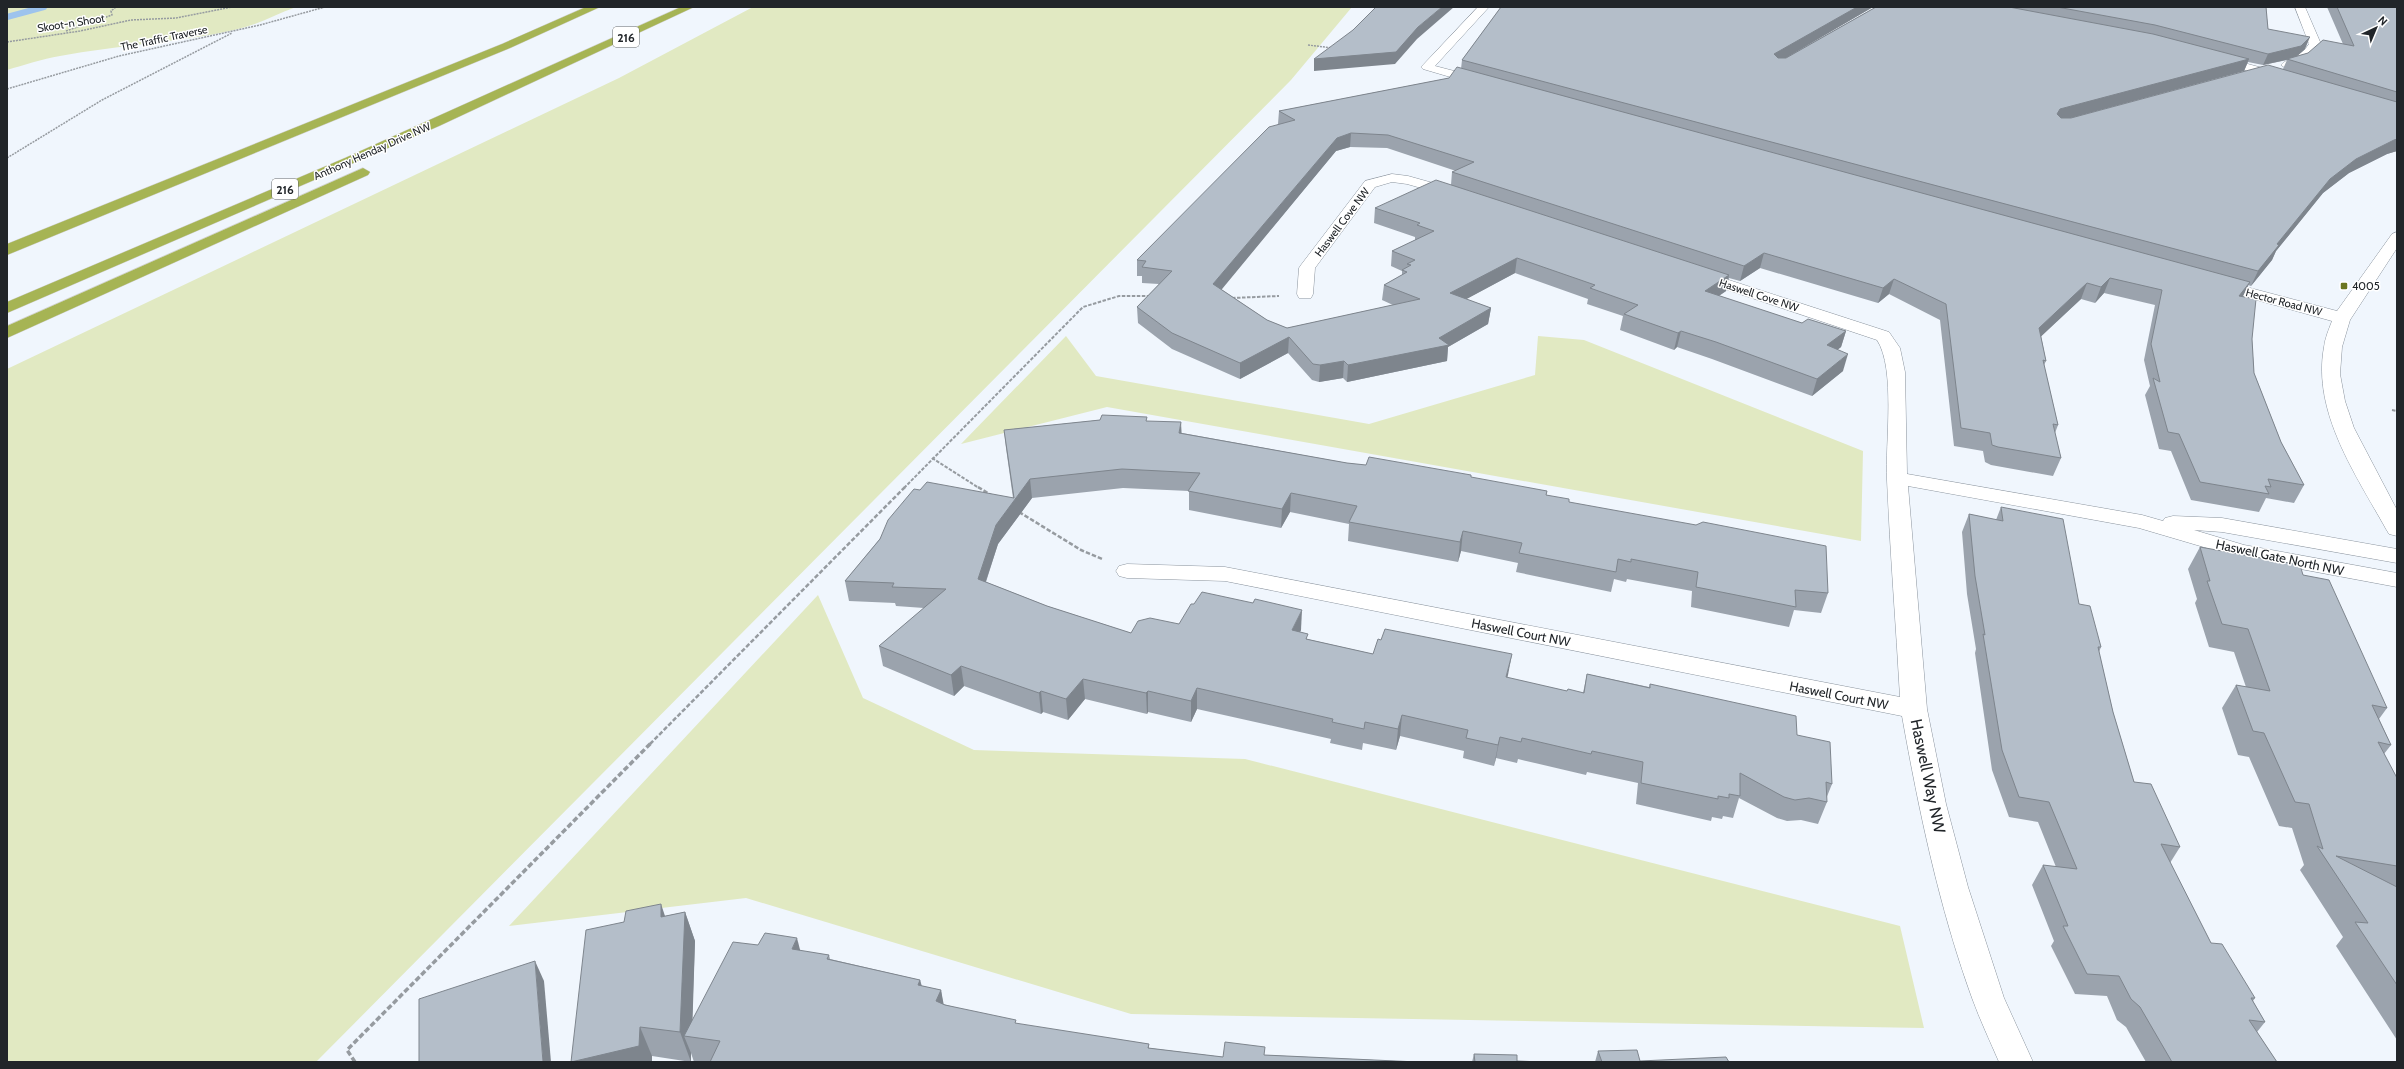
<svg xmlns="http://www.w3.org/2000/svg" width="2404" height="1069" viewBox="0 0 2404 1069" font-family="Cabin,sans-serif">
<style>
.green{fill:#e1e9c2}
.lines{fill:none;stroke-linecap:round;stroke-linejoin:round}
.stream{stroke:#9dc3ed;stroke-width:6}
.minor-casing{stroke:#8b949e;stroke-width:1}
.highway-casing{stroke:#d3d3d4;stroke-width:1}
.path-far3{stroke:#969ba0;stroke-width:1.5;stroke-dasharray:2 1;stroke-linecap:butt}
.path-far2{stroke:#969ba0;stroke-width:2;stroke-dasharray:3.5 1.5;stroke-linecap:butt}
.path-far1{stroke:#969ba0;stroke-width:2.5;stroke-dasharray:4.5 2;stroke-linecap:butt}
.path{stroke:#969ba0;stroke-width:3.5;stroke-dasharray:5.5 2.5;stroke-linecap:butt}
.minor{fill:#fff;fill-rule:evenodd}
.highway{fill:#a6b454;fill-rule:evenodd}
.wall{fill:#9ba3ad;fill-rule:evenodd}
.shaded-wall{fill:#7e858d}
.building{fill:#b4bec9;stroke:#7e858d}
.poi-dot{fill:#6b7621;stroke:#fff;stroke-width:1.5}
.labels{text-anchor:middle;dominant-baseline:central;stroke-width:3;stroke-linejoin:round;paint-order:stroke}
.far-street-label{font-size:11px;fill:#212529;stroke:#fff}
.far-poi-label{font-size:11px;fill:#212529;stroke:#fff;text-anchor:start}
.shield{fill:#fff;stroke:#646669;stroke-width:1}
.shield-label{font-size:12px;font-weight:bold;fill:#212529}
.street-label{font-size:13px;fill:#212529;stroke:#fff}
.near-street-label{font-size:16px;fill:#212529;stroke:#fff}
</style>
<rect width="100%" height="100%" fill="#f0f6fd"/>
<!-- green -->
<g class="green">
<path d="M7 7H296C274 15 258 25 234 30 177 43 117 45 60 56 42 59 24 65 7 70Z"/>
<polygon points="753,7 1352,7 1291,80 316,1062 7,1062 7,369 619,78"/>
<polygon points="1066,336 1096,376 1369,424 1535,375 1538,336 1584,340 1863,451 1861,541 1107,407 961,444"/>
<polygon points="818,595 863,698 974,750 1245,759 1900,926 1924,1028 1131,1014 746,898 509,926"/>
</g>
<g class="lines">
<!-- stream -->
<polyline class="stream" points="7,17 44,7"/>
<!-- minor casing -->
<g class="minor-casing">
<g id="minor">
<polygon points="1478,7 1489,7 1435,66 1485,79 1487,82 1485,85 1481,86 1423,69 1421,67 1423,65"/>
<path d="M2295 7H2305L2321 44 2307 60 2287 69 2281 65C2287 58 2300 58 2309 44Z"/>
<polygon points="2218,56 2285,74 2287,77 2281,81 2214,61 2212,59"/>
<polygon points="1392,174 1408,176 1458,190 1460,193 1453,197 1407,184 1392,182 1375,187 1315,268 1313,294 1311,298 1299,298 1297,294 1299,268 1301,265 1365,181"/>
<path d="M2397 232V248L2350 320 2342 347 2340 374 2345 401 2354 428 2397 510V536L2389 534 2386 529C2356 475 2312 412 2324 347 2325 338 2329 329 2332 321L2210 287 2208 284 2210 281 2216 279 2337 311 2392 234Z"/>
<path d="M1698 270 1889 332 1900 348 1905 372 1907 474 2142 515 2163 521 2165 518 2173 516 2222 518 2397 549V563L2222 532 2194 530 2244 545 2397 573V587L2241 558 2139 528 1908 486 1927 709 1946 804 1968 887 2004 998 2033 1062H1999C1990 1041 1980 1020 1972 998 1939 907 1919 811 1902 716L1225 581 1127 578 1119 576 1116 571 1119 566 1127 564 1225 567 1900 697C1896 625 1890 552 1887 480 1885 443 1896 369 1877 340L1692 278 1690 275 1692 272Z"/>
</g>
</g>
<!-- highway casing -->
<g class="highway-casing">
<g id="highway">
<polygon points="586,7 600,7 510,48 7,255 7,244 502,44"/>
<polygon points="681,7 694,7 439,126 7,313 7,302 345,158"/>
<polygon points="363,168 370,172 368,175 7,338 7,326"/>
</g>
</g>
<!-- path-far3 -->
<g class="path-far3">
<polyline points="66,31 112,15 111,11 116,7"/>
<polyline points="7,42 80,31 131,20 176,18 232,7"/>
<polyline points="1308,45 1332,48"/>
<polyline points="7,89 119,56 260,25 325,7"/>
<polyline points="7,158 102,100 232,33"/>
</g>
<!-- path-far2 -->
<g class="path-far2">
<polyline points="1232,298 1279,296"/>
<polyline points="2392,410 2397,411"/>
<polyline points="932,458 979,488"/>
<polyline points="904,488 1083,307 1119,296 1149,296"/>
</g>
<!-- path-far1 -->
<g class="path-far1">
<polyline points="978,487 991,495"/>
<polyline points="1019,512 1081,550 1102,559"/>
<polyline points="650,744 905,487"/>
</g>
<!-- path -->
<polyline class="path" points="355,1062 347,1050 651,743"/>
<!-- minor -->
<use href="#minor" class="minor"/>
<!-- highway -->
<use href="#highway" class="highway"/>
</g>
<!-- wall -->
<g class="wall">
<path d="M1501 7H1873L1785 58 1876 7H2266L2268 29 2305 49 2297 56 2343 44 2327 7H2397V151L2387 154 2349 173 2323 193 2276 251 2272 260 2251 286 2248 285 2243 296 2252 339 2254 373 2281 442 2304 485 2294 503 2266 498 2259 512 2191 500 2171 451 2159 449 2145 395 2150 386 2144 360 2155 305 2104 293 2095 303 2081 299 2041 336 2046 361 2044 365 2058 425 2055 433 2061 458 2053 476 1991 465 1985 462 1983 451 1954 446 1940 320 1889 294 1878 303 1760 268 1740 281 1729 278 1726 291 1719 296 1802 323 1846 331 1841 347 1837 350 1843 371 1812 396 1712 359 1677 347 1674 350 1620 330 1623 316 1587 304 1588 299 1515 273 1466 299 1491 308 1488 324 1448 347 1447 361 1347 382 1343 378 1319 382 1312 380 1288 353 1240 379 1172 349 1138 323 1137 307 1159 284 1142 283V276H1137V260L1278 124 1279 111 1449 78 1461 69 1462 60ZM2287 60 2283 69 2070 118 2244 71 2248 62 2263 65ZM1350 147 1387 148 1456 171 1452 172 1451 185 1375 208 1374 223 1415 237V240L1392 251 1391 266 1402 271V275L1384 285 1382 300 1393 305 1287 328 1267 320 1221 289 1336 151Z"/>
<polygon points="1100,420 1147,421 1182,433 1347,463 1471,478 1547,491 1546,495 1569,502 1828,593 1821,613 1794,610 1789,627 1691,607 1692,591 1627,579 1626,582 1614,579 1611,592 1516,572 1518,563 1461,551 1458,562 1348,541 1349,524 1290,512 1281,528 1189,510 1189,491 1123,488 1032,498 998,544 986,582 1047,606 1131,633 1179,624 1301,630 1300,632 1307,639 1373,654 1508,678 1567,691 1583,693 1587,674 1649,687 1650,684 1797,735 1832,784 1826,799 1827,802 1818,824 1801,820 1787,821 1777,818 1739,798 1733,818 1723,816 1722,819 1712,817 1711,821 1636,804 1638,783 1587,772 1586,775 1518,759 1517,763 1496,758 1494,766 1463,758 1464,751 1400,736 1396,750 1363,743 1362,750 1330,743 1331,739 1197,709 1191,722 1148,712 1147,714 1085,699 1068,720 1043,712 1041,714 964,686 954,696 883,666 879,646 924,608 896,606 895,603 849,601 845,581 920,490 1013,498 1006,448 1004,430"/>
<polygon points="2001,507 2079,604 2101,647 2099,652 2113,712 2134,782 2180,847 2170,863 2211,943 2255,998 2253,1001 2265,1022 2257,1032 2277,1062 2146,1062 2126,1027 2117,1020 2107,996 2075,994 2051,946 2054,941 2032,885 2043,865 2056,867 2038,822 2009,817 1992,770 1975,653 1976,649 1967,594 1962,532 1969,514 1996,520"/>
<polygon points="2200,547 2303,575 2387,708 2379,719 2391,745 2384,754 2397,778 2397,1040 2336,946 2343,937 2300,870 2304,865 2292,828 2279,826 2249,757 2238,755 2222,708 2236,685 2246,687 2234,652 2209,647 2195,603 2197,599 2188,569"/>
<polygon points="685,912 695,941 692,1021 801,951 829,955 830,959 920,980 922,986 941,990 943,1004 1017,1024 1149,1044 1149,1048 1223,1057 1265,1055 1418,1062 694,1062 691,1053 691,1062 652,1056 652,1062 571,1062 665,916"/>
<polygon points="1598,1051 1640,1061 1729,1062 1595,1062"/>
<polygon points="1474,1054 1517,1061 1542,1062 1472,1062"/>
</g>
<!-- shaded-wall -->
<g class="shaded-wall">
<polygon points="1442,7 1454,7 1417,39 1395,64 1314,71 1314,59 1418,27"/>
<polygon points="1857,7 1873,7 1772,66 1774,54"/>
<polygon points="2310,37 2305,49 2295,58 2263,65 2268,54"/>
<polygon points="2249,59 2244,71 2056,122 2057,114 2060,109"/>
<polygon points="1351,133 1350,147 1336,151 1213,300 1213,284 1337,138"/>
<polygon points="2397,139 2397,151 2387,154 2349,173 2323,193 2276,251 2272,260 2251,286 2258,271 2277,244 2330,179 2356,159 2394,140"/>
<polygon points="1764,253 1760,268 1740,281 1744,266"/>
<polygon points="1517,258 1515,273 1448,309 1450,293"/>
<polygon points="1729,275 1726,291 1702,307 1705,291"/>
<polygon points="2110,278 2104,293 2095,303 2101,287"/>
<polygon points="1894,279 1889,294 1878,303 1883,288"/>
<polygon points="2250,282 2242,298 2239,296"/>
<polygon points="2087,283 2081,299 2033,344 2039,328"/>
<polygon points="1491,308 1488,324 1448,347 1447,361 1347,382 1348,365 1439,338"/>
<polygon points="1681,331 1677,347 1674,350 1678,333"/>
<polygon points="1846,331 1841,347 1822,362 1827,345"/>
<polygon points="1289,337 1288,353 1240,379 1240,363"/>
<polygon points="1848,354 1843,371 1812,396 1817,379"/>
<polygon points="1344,361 1343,378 1319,382 1320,365"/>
<polygon points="1181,422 1182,441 1179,433"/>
<polygon points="1030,479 1032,498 998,544 980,599 978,579 996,525"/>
<polygon points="1291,493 1290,512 1281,528 1282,509"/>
<polygon points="1463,531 1461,551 1458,562 1460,542"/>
<polygon points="1302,610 1301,630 1291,650 1292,630"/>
<polygon points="1512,654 1508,675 1502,698 1506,677"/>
<polygon points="961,666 964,686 954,696 951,675"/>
<polygon points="1083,679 1085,699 1068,720 1066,699"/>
<polygon points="1197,688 1197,709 1191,722 1191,701"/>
<polygon points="1041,691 1043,712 1041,714 1039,693"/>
<polygon points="1148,691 1148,712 1147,714 1146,693"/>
<polygon points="1402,715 1400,736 1396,750 1398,729"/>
<polygon points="1500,737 1496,758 1494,766 1498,745"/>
<polygon points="661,904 671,934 661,917"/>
<polygon points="685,912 695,941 692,1037 684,1036 691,1053 691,1062 680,1032"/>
<polygon points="797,938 804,965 792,949"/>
<polygon points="535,961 544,981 551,1062 543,1062"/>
<polygon points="920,980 926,1007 918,985"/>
<polygon points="941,990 946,1017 936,1001"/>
<polygon points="640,1027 652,1056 652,1062 571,1062"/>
</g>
<!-- building -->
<g class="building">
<polygon points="1376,7 1442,7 1418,27 1396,52 1314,59 1353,30"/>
<polygon points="1501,7 1857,7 1774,54 1778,58 1786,58 1876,7 2009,7 2153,34 2249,59 2060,109 2057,114 2061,118 2071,118 2268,65 2397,102 2397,139 2394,140 2356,159 2330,179 2277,244 2279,245 2258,271 1462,60"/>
<polygon points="2057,7 2266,7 2268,29 2310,37 2301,46 2268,54 2155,25"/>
<polygon points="2337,7 2397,7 2397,92 2287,59 2308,53 2323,40 2354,46"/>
<polygon points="1457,67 2250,282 2239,296 2256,299 2252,339 2254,373 2281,442 2304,485 2268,479 2271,487 2265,486 2269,494 2200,482 2179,434 2168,432 2153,378 2160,382 2151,344 2162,290 2110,278 2101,287 2087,283 2039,328 2046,361 2043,360 2058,425 2053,424 2061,458 1998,447 1992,445 1990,433 1961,428 1946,304 1894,279 1883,288 1764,253 1744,266 1452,172 1474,162 1388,135 1351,133 1337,138 1213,284 1267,320 1287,328 1420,299 1384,285 1407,272 1402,270 1411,265 1407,264 1415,260 1392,251 1434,231 1417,225 1420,223 1375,208 1436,180 1729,275 1705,291 1802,323 1808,319 1846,331 1827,345 1848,354 1817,379 1716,342 1681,331 1678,333 1624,314 1638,305 1590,288 1595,285 1517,258 1450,293 1491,308 1439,338 1449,345 1348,365 1344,361 1320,365 1313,364 1289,337 1240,363 1172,333 1137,307 1172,271 1142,267 1146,261 1137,260 1269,127 1295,120 1279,111 1449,78"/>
<polygon points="1102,415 1147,417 1146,421 1181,422 1179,433 1347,463 1366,465 1369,457 1471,475 1471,477 1547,491 1546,495 1569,499 1569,502 1696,525 1703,522 1826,546 1828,593 1795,590 1796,607 1696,587 1698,572 1631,559 1631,562 1618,559 1616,572 1519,553 1522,543 1463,531 1460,542 1349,522 1357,506 1291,493 1282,509 1188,491 1200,473 1122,469 1030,479 996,525 978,579 1047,606 1131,633 1138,621 1150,618 1179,624 1191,604 1194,604 1202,592 1253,603 1255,599 1302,610 1292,630 1308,634 1306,639 1373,654 1378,639 1381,640 1385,629 1512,654 1506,677 1567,691 1568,689 1584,693 1587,674 1650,688 1650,684 1796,716 1797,735 1830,742 1832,784 1826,782 1827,802 1809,798 1795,800 1784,797 1740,773 1740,796 1729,794 1729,798 1718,796 1718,799 1641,783 1643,762 1592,751 1591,754 1522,738 1521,742 1500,737 1498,745 1466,738 1468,730 1402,715 1398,729 1365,722 1364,729 1332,722 1333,719 1197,688 1191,701 1148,691 1146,693 1083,679 1066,699 1041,691 1039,693 961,666 951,675 879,646 946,589 892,587 894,583 845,581 880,539 888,520 914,489 920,490 927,482 1014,498 1004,430 1100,420"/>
<polygon points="2001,507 2063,519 2079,604 2090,606 2101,647 2098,647 2113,712 2134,782 2151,784 2180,847 2161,844 2211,943 2222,944 2255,998 2251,998 2265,1022 2249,1020 2277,1062 2172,1062 2140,1007 2131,999 2119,976 2087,974 2063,926 2068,926 2043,865 2077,869 2049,802 2019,797 2002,750 1983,634 1985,635 1975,576 1969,514 2003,521"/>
<polygon points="2200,547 2300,565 2303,575 2329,580 2387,708 2372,705 2391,745 2378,742 2397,778 2397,866 2336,856 2397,887 2397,985 2355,922 2368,923 2317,846 2323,849 2309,804 2295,802 2264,733 2253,731 2236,685 2270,691 2248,629 2222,624 2207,581 2210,581"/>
<polygon points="661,904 661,917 685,912 680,1032 640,1027 639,1046 571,1062 586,930 624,922 626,911"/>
<polygon points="765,933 797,938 792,949 829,955 827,959 920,980 918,985 941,990 936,1001 945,1005 1016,1020 1015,1023 1149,1044 1148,1048 1223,1057 1225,1042 1265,1047 1264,1055 1418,1062 710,1062 720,1041 684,1036 733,942 758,945"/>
<polygon points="535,961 543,1062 419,1062 419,999"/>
<polygon points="1637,1050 1640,1061 1726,1057 1729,1062 1602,1062 1598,1051"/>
<polygon points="1474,1054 1517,1055 1517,1061 1542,1062 1475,1062"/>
</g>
<!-- markers -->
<rect class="poi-dot" x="2340" y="282" width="8" height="8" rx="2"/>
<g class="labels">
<!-- far-street labels -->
<g class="far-street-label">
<text transform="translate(71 23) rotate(-9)">Skoot-n Shoot</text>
<text transform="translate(164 38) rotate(-12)">The Traffic Traverse</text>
<text transform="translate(372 151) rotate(-24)">Anthony Henday Drive NW</text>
<text transform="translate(1342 222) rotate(-53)">Haswell Cove NW</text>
<text transform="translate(1759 295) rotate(18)">Haswell Cove NW</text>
<text transform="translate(2284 302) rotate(15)">Hector Road NW</text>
</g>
<!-- far-poi labels -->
<g class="far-poi-label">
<text x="2352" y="286">4005</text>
</g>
<!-- shield labels -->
<g class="shield">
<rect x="613" y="27" width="26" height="20" rx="3"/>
<rect x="272" y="179" width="26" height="20" rx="3"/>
</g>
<g class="shield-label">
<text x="626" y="37">216</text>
<text x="285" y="189">216</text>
</g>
<!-- street labels -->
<g class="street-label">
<text transform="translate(2280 557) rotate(12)">Haswell Gate North NW</text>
<text transform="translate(1521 632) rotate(11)">Haswell Court NW</text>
<text transform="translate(1839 695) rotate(11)">Haswell Court NW</text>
</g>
<!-- near-street labels -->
<g class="near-street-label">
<text transform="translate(1928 776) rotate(78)">Haswell Way NW</text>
</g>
</g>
<!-- border -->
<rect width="2404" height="1069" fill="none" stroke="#212529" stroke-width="16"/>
<!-- north arrow -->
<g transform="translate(2376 28) rotate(44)" stroke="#ffffff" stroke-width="3" paint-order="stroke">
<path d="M0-3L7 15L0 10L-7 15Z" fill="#212529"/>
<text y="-6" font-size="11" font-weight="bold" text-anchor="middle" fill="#212529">N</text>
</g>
</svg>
